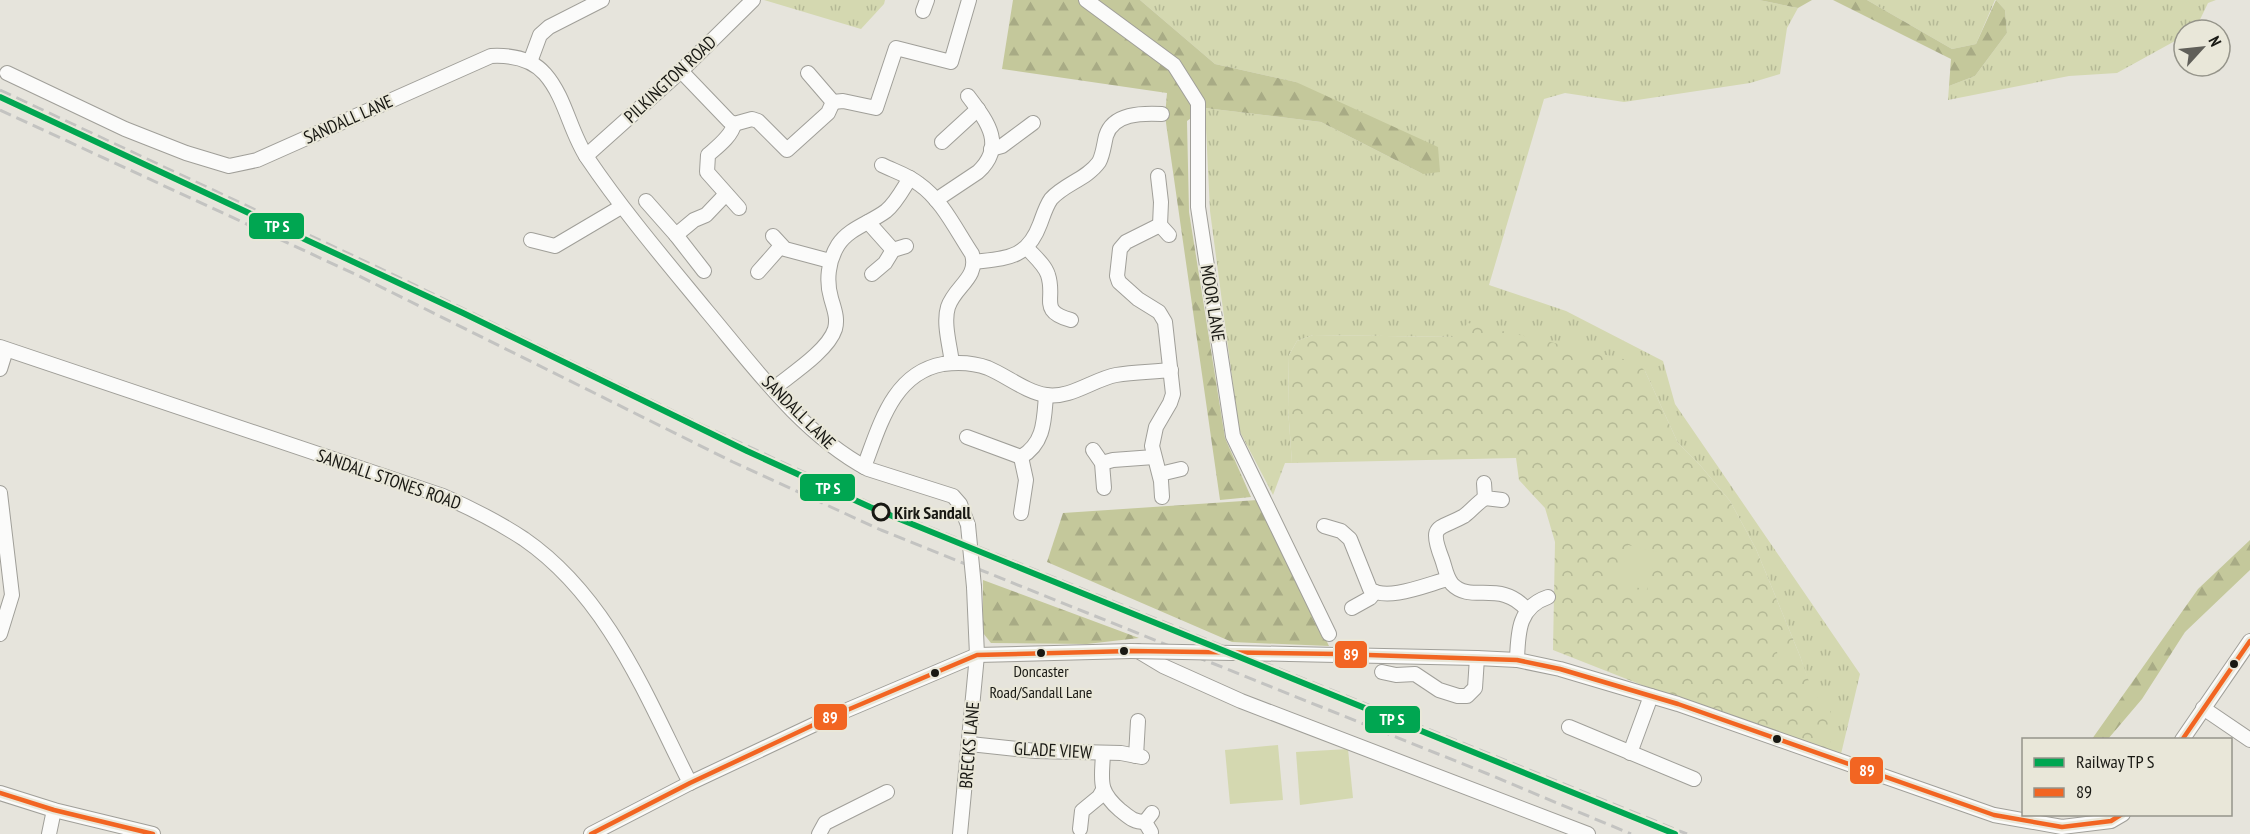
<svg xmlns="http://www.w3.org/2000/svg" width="2250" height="834" viewBox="0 0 2250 834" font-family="'PT Sans Narrow',sans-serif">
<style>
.grass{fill:url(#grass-tufts)}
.forest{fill:url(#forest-firs)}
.park{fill:url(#park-crowns)}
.pitch{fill:#d4d8b0}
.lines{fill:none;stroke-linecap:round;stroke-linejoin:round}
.minor-casing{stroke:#a09f99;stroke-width:16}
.minor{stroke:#fbfbfa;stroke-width:14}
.rail{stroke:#c3c3c1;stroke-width:3;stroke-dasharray:12 6;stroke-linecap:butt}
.minor-bridge-casing{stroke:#a09f99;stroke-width:16;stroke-linecap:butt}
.minor-bridge{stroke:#fbfbfa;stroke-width:14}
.bus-1-casing{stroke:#e9e7d9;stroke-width:9}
.bus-1{stroke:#f26522;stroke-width:4.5}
.rail-1-casing{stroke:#e9e7d9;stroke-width:10}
.rail-1{stroke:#00a651;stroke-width:6}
.stop-dot{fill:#e9e7d9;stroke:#181813;stroke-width:3}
.bus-dot{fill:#181813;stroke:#e9e7d9;stroke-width:2}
.labels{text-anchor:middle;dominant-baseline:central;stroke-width:4.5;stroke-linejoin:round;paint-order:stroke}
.bus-label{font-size:16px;fill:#181813;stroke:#e9e7d9}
.street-label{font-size:18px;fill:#181813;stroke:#e9e7d9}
.stop-label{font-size:18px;font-weight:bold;fill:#181813;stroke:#e9e7d9;text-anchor:start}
.line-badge{stroke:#e9e7d9;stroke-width:2}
.badge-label{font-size:16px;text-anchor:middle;font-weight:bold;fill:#fff}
</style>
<defs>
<pattern id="grass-tufts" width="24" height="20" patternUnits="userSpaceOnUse" patternTransform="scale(1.5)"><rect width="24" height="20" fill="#d4d8b0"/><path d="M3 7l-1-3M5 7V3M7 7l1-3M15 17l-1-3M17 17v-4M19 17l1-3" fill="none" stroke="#b5b996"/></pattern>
<pattern id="forest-firs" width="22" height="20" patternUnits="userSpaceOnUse" patternTransform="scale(1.5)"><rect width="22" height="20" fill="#c4c89b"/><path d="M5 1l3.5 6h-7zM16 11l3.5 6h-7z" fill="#a8ab85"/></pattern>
<pattern id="park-crowns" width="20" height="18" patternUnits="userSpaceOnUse" patternTransform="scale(1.5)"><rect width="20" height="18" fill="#d4d8b0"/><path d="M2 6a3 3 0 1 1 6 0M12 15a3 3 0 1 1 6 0" fill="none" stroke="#b5b996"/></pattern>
</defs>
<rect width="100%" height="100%" fill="#e6e4dc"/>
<!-- grass -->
<g class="grass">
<polygon points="764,0 885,0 884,4 861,29"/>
<polygon points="1140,0 1759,0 1798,8 1787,28 1780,74 1750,83 1624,102 1565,93 1544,99 1489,285 1566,311 1663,361 1675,404 1860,674 1841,754 1831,751 1800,656 1756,549 1730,501 1700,465 1678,443 1645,371 1457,337 1313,335 1297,341 1289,355 1288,408 1292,463 1285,463 1273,495 1239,430 1210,211 1205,108 1321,122 1423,174 1296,82 1215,64"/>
<polygon points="1867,0 1995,0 1976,44 1952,49"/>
<polygon points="1996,0 2216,0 2208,3 2195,30 2184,30 2184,36 2117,73 2069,76 1948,100 1949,86 1975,76 2007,33 2005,10"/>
</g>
<!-- forest -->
<g class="forest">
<polygon points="1013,0 1140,0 1215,64 1296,82 1438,147 1440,172 1423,174 1321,122 1205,108 1187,121 1189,212 1225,438 1251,497 1220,500 1165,116 1167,93 1002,69"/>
<polygon points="1759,0 1812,0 1798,8"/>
<polygon points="1833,0 1867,0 1952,49 1976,44 1996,0 2005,10 2007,33 1975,76 1949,86 1951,59"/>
<polygon points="1258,500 1329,646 1232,642 1047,562 1063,513"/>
<polygon points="2250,540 2250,570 2185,632 2142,699 2108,739 2092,739 2198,589"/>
<polygon points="983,580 1139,638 1087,644 991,643 983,633"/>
</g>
<!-- park -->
<polygon class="park" points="1468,323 1636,362 1645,371 1678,443 1700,465 1730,501 1756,549 1800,656 1814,696 1830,705 1831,751 1657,691 1553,650 1555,542 1545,508 1519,480 1516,458 1292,463 1288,408 1289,355 1297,341 1313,335 1457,337"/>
<!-- pitch -->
<g class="pitch">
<polygon points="1628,545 1657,552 1647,590 1619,583"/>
<polygon points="1790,649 1792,663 1778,664 1777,650"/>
<polygon points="1278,745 1283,800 1230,804 1225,750"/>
<polygon points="1348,749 1353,798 1300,805 1296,752"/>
</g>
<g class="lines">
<!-- minor casing -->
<g class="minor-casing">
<g id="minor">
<polyline points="1086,0 1174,65 1198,103 1198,207 1233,436 1329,634"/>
<polyline points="923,11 927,0"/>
<polyline points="530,62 540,35 549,27 602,0"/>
<polyline points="681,71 729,121 734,124"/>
<path d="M7 73 125 129 186 153 229 166 257 160 491 56C511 55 531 58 545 74 566 98 570 133 588 159 624 212 665 260 706 310 754 367 801 433 868 469L953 496 960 504 968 525"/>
<polyline points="808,73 833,102 843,101 876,108 896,48 951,62 969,0"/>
<polyline points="734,124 752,119 758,121 787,150 828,113 833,102"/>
<path d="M734 124C732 136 717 147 708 155L707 172 739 208"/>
<polyline points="942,142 978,109"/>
<polyline points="991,149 1002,146 1033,123"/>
<polyline points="586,156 681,71 753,0"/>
<path d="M882 165C894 171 908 175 919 184 942 200 956 230 972 254 979 278 955 286 948 307 943 323 950 346 952 363"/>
<polyline points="1158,176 1161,202 1160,225 1169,235"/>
<path d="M936 200 978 172C1007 145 986 120 968 96"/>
<polyline points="646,201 676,235 694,220 706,215 726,194"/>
<polyline points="868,222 893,250"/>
<polyline points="1160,225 1126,242 1120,249 1117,276 1119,282 1138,299 1159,312 1165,322 1173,394 1170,403 1156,427 1152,446 1161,481 1162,497"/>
<polyline points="676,235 704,271"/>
<polyline points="773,236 785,249 830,261"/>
<polyline points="531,240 555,246 621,207"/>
<path d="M1027 248C1034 256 1045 265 1048 275 1056 299 1038 311 1071 320"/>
<path d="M974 262C1007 258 1027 259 1040 224 1043 216 1046 206 1051 199 1064 184 1087 179 1099 162 1103 155 1104 144 1106 136 1113 113 1142 113 1162 114"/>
<polyline points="758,272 781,246"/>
<polyline points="872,274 885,263 893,250 906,246"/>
<path d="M0 347 443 496C471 508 498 522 524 539 608 597 646 696 690 783"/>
<polyline points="0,369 6,350"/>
<path d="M773 389C790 375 828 351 835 329 838 318 834 309 831 298 826 281 828 261 838 245 849 228 870 223 886 211 896 203 903 189 910 178"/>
<path d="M967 437 1021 457C1045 443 1044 419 1046 395"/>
<polyline points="1093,450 1102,463 1104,488"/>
<polyline points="1102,463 1113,460 1154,457"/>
<path d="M864 467C880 425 893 373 943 364 958 362 975 363 988 368 1007 376 1026 392 1046 395 1070 399 1094 379 1116 375 1134 372 1153 372 1171 370"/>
<polyline points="1160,474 1181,469"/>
<polyline points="1484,483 1485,498 1502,500"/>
<polyline points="0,493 12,595 0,634"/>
<path d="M1485 498C1477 503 1471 511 1464 516 1439 530 1428 523 1442 559 1445 567 1446 577 1452 584 1471 604 1501 579 1527 610"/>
<polyline points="1021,513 1026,480 1021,457"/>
<path d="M1324 526 1341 531 1350 539 1370 589C1387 602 1428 584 1448 579"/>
<polyline points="1352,608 1370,598 1375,592"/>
<polyline points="1138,651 1163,666 1241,701 1588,834"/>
<polyline points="1290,654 1477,658 1517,660 1560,669 1678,704 1994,815 2062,827 2111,821 2123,814"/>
<path d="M1517 660C1518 633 1518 607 1548 597"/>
<polyline points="1382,672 1396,675 1415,674 1439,690 1458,696 1467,696 1475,688 1477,658"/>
<polyline points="2203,708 2250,740"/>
<polyline points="1569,727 1694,779"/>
<polyline points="2182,740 2250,641"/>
<polyline points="970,744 1036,751 1121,753 1142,757"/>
<path d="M1103 753C1102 781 1097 790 1120 810 1129 817 1133 822 1145 822"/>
<polyline points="1630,753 1651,696"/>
<polyline points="1136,756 1138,721"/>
<polyline points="0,793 54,810 153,834"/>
<polyline points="1080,829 1082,811 1099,797 1103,790"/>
<polyline points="1151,832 1145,822 1152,813"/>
<polyline points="49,834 54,810"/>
<polyline points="591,834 690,783 826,719 977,655 1131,651"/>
<polyline points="819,834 825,823 887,792"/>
<polyline points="960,834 977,655 974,587"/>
</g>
</g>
<!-- minor -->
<use href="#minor" class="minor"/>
<!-- rail -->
<g class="rail">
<polyline points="0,90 392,274 702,425 870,503 1687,834"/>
<polyline points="0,110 357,275 733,462 881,530 1488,774 1631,834"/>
</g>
<!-- minor-bridge casing -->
<g class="minor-bridge-casing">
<g id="minor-bridge">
<polyline points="968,525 974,587"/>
<polyline points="1131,651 1290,654"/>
</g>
</g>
<!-- minor-bridge -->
<use href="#minor-bridge" class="minor-bridge"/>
<!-- bus-1 casing -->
<g class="bus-1-casing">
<g id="bus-1">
<polyline points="2182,740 2250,641"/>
<polyline points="0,793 54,810 153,834"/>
<polyline points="591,834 690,783 826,719 977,655 1131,651 1339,654 1517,660 1560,669 1678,704 1994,815 2062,827 2111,821 2122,814"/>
</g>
</g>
<!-- bus-1 -->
<use href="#bus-1" class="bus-1"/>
<!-- rail-1 casing -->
<g class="rail-1-casing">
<polyline id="rail-1" points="0,97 463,313 747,451 870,507 1675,834"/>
</g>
<!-- rail-1 -->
<use href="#rail-1" class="rail-1"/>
</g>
<!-- markers -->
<circle class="stop-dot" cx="881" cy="512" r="8"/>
<g class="bus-dot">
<circle cx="1124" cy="651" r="5"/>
<circle cx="1041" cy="653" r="5"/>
<circle cx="2234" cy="664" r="5"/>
<circle cx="935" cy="673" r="5"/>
<circle cx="1777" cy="739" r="5"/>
</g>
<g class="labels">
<!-- bus labels -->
<g class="bus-label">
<text x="1041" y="671">Doncaster<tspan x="1041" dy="21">Road/Sandall Lane</tspan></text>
</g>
<!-- street labels -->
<g class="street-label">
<text transform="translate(670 79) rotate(-43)">PILKINGTON ROAD</text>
<text transform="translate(348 119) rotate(-24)">SANDALL LANE</text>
<text transform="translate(1213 303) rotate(81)">MOOR LANE</text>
<text transform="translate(799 412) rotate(45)">SANDALL LANE</text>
<text transform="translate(389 479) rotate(19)">SANDALL STONES ROAD</text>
<text transform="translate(969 745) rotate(-85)">BRECKS LANE</text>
<text transform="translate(1053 750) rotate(3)">GLADE VIEW</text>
</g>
<!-- stop labels -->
<g class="stop-label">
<text x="894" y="512">Kirk Sandall</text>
</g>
</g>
<g class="line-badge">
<rect x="248" y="212" width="57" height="28" rx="6" fill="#00a651"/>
<rect x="799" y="473" width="57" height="29" rx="6" fill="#00a651"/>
<rect x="1334" y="640" width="34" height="29" rx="6" fill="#f26522"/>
<rect x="813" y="703" width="35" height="28" rx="6" fill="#f26522"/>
<rect x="1364" y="705" width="57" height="29" rx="6" fill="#00a651"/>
<rect x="1849" y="756" width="35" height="29" rx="6" fill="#f26522"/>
</g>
<g class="badge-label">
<text x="277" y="232">TP S</text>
<text x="828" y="494">TP S</text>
<text x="1351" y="660">89</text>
<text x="830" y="723">89</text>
<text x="1392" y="725">TP S</text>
<text x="1867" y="776">89</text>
</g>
<!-- legend -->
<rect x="2022" y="738" width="210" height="78" fill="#e9e7d9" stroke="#95948a" stroke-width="1.5"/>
<rect x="2034" y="758" width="30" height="9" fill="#00a651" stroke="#95948a" stroke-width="1.5"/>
<text x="2076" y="768" font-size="18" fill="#181813">Railway TP S</text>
<rect x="2034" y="788" width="30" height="9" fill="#f26522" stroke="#95948a" stroke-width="1.5"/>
<text x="2076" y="798" font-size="18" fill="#181813">89</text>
<!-- north arrow -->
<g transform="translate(2202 48) rotate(63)"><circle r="28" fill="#e9e7d9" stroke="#95948a" stroke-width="1.5"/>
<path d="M0-4.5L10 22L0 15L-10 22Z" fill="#605f59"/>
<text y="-9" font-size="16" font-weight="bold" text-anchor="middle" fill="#181813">N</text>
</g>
</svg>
